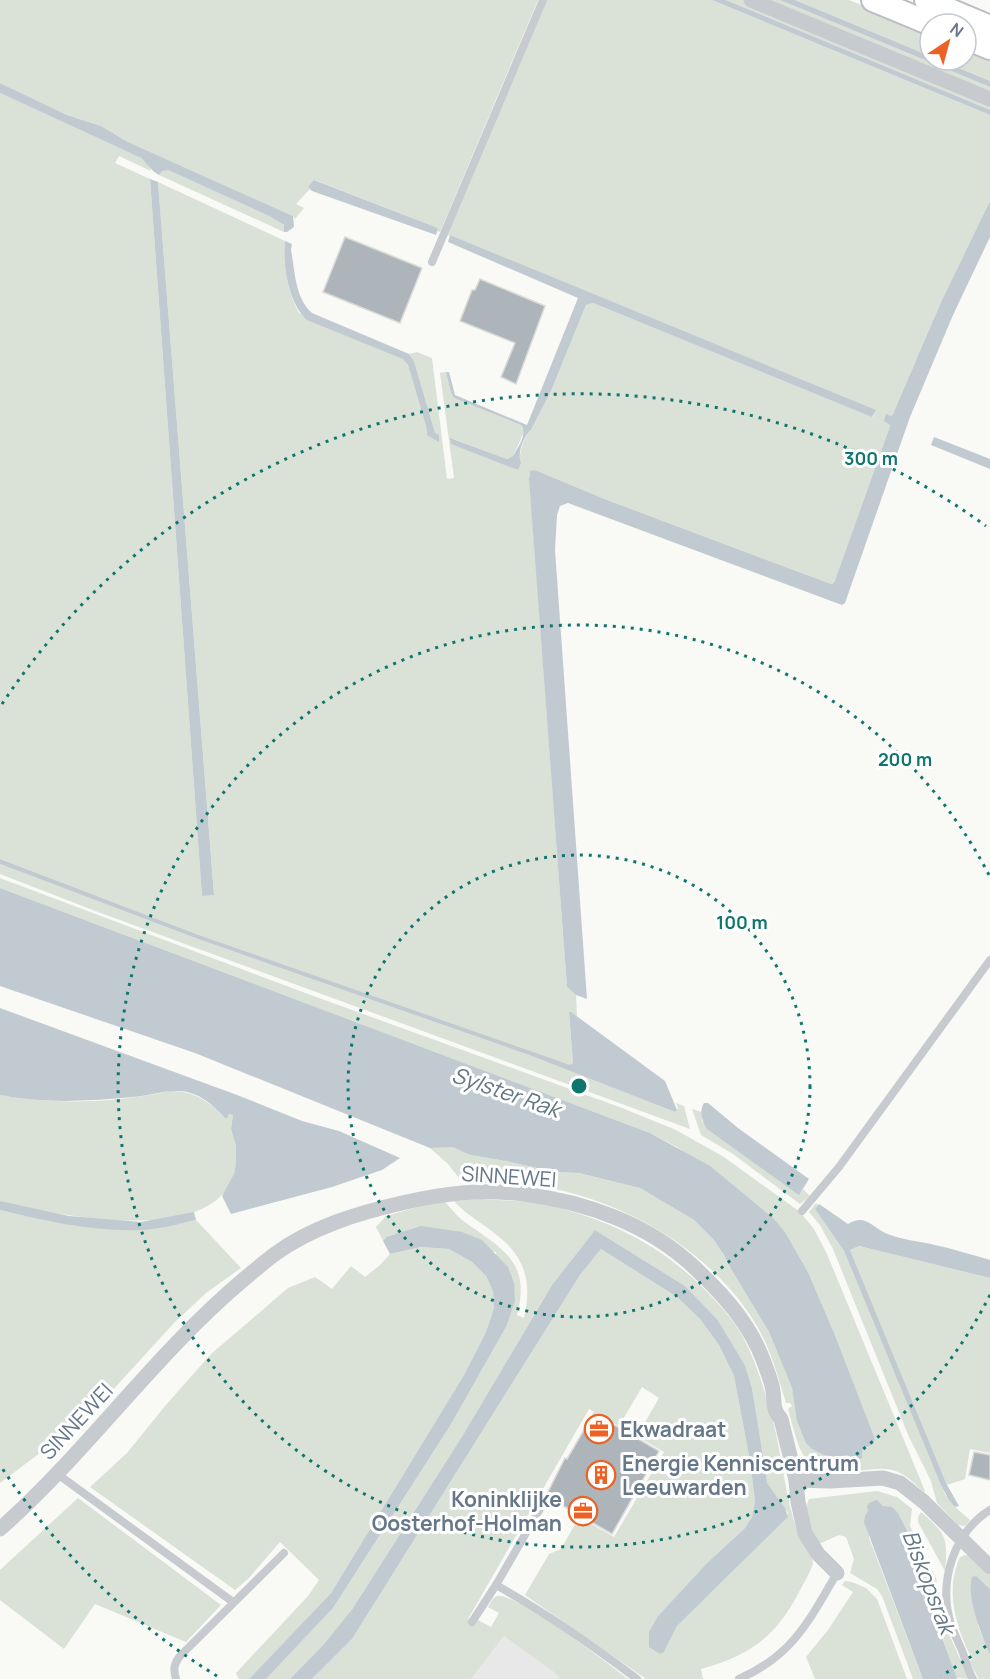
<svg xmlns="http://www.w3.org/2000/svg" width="990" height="1679" viewBox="0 0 990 1679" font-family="Manrope,sans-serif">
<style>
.built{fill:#e7e8e7}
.green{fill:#dae1d7}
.water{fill:#c1cad0}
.building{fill:#adb5bb;stroke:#dadbd8;stroke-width:1.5}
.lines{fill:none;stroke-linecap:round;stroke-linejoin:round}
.primary-casing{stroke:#babec2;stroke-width:26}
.lane{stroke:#c7cace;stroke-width:8}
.street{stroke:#c7cace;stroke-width:15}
.primary{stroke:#fff;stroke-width:22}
.ring{fill:none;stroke:#0f766e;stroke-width:3;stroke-dasharray:3 6}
.labels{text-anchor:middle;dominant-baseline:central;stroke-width:6;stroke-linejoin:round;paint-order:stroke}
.street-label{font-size:21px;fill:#667789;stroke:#fff}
.poi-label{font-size:21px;font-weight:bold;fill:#667789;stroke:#fff;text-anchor:start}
.water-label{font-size:22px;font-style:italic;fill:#637883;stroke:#fff}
.centre{fill:#0f766e;stroke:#fff;stroke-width:3}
.ring-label{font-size:18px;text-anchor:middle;font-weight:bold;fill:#0f766e;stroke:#fff;stroke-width:6;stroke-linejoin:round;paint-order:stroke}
</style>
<rect width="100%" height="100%" fill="#f9f9f6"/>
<!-- built -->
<polygon class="built" points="504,1636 559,1676 557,1679 471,1679"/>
<!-- green -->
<g class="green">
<polygon points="0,0 538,0 440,232 437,231 438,228 315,180 308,187 310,189 296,204 304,208 295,219 293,216 128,142 101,126 67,115 0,83"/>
<path d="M547 0H712L990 115V201L941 302 893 414 891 416 887 415 890 425 889 429 834 583 831 584 607 500 535 470 529 474 567 987 576 995 577 1016 569 1013 573 1063 570 1066 199 935 0 859V93L141 158 148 163 151 171 119 156 115 163 150 179 202 896 214 894 158 182 285 241C282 263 288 293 299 313L404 359 408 365 426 426 427 435 439 441V436L435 433 414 361 409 354 417 352 432 358 447 479 454 478 440 373 446 372 451 393 454 398 521 425 524 432 513 456 507 459 451 438 518 470C520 456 521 440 531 430L551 391 586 305 593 303 873 417 875 410 450 235 447 236Z"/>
<polygon points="726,0 743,0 990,104 990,110"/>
<polygon points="761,0 780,0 990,87 990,94"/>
<polygon points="795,0 849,0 930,33 930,56"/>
<polygon points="966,48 990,58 990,81 939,60 966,60"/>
<polygon points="162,170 168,170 269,216 284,225 284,232 159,175"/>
<polygon points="0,864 198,939 529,1055 675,1112 678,1108 676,1103 684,1106 690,1129 98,912 0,874"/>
<path d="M0 878 308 994 622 1108 676 1130 724 1157 800 1212 814 1229 827 1254 925 1491 924 1492C916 1485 908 1476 898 1472 888 1467 876 1469 866 1470 804 1475 803 1465 788 1409L792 1406 790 1403H786C778 1377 771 1350 757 1326 714 1253 628 1202 545 1187 519 1182 489 1183 463 1183L448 1164 430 1148 445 1147 384 1108 470 1155 506 1161 555 1172 579 1173 640 1188 694 1220 713 1239 724 1255 731 1269 769 1332 792 1388 795 1403 837 1457 868 1448 832 1328 808 1272 785 1232 755 1203 677 1147 650 1133 0 888Z"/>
<path d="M170 1091C194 1091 209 1101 225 1118L229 1114 233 1115C233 1120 231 1125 231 1129 231 1132 234 1134 235 1137 238 1148 237 1163 234 1174 212 1248 54 1215 0 1201V1095C53 1105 117 1103 170 1091Z"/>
<polygon points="692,1109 702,1112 702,1121 799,1194 803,1189 810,1196 800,1204 733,1154 701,1135"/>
<path d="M480 1199C500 1201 523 1200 543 1204 607 1218 664 1246 709 1294 722 1307 734 1321 743 1337 755 1360 763 1385 770 1410 781 1446 783 1485 794 1521 798 1534 806 1546 812 1558L813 1564C809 1575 803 1584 798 1594 775 1638 748 1656 701 1669L703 1679H646L525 1595 549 1554 561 1549 579 1517 614 1537 664 1452 637 1436 659 1398 642 1387 619 1426 589 1409 468 1619 475 1624 478 1620 491 1627 499 1613 488 1607C491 1603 492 1598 497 1596 516 1592 610 1665 628 1679H557L559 1676 504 1636 471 1679H312L352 1639 580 1275 601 1249 677 1297 700 1319 719 1345 734 1376 750 1461 755 1501 752 1517 745 1528 707 1563 658 1616 664 1652 677 1626 785 1520 788 1513 767 1483 764 1473 752 1388 745 1365 717 1319 685 1286 595 1230 552 1285 463 1435 353 1608 324 1644 290 1679H266L333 1608 450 1426 506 1327 496 1252 395 1234 386 1237 383 1241 376 1227 386 1216 443 1200C449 1206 455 1214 462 1220 500 1248 532 1260 517 1315L524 1318C532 1284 526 1258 498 1236 483 1223 467 1216 454 1201Z"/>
<polygon points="816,1203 818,1205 815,1209 844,1251 945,1494 955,1507 970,1520 965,1526 958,1525 937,1503 931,1481 909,1437 833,1249 820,1225 809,1212"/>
<path d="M0 1210C63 1226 132 1236 196 1220L241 1268 206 1293 173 1324 89 1416 0 1483Z"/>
<polygon points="859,1246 990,1278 990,1453 970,1449 965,1479 947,1485 850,1250"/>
<polygon points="421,1247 449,1249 472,1262 486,1276 493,1291 494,1308 486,1332 464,1375 331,1593 249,1679 239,1679 236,1673 308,1596 319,1580 280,1542 248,1579 235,1590 90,1487 127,1453 165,1406 211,1354 288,1288 315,1277 332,1289 351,1266 365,1277 380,1265 390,1254"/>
<path d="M877 1491 897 1497 912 1509 910 1526 936 1578 944 1623 969 1679 956 1678 908 1533 868 1511 869 1538 923 1679H913L882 1596 877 1589 850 1573 854 1559 846 1537 839 1535 819 1544C811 1533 802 1513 809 1499Z"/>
<polygon points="78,1498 221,1605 186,1642 95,1604 64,1649 0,1600 0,1570"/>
<path d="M921 1512C946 1534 948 1537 945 1571L918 1522V1517Z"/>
<path d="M965 1555 970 1556 990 1575V1589L978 1578V1626L990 1655V1679H979L969 1662 972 1659C957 1629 944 1591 960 1557Z"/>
<polygon points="845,1581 852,1582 866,1588 877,1599 907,1679 815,1679 806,1657 828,1630 853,1592 842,1585"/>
</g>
<!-- water -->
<g class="water">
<polygon points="712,0 726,0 990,110 990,115"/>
<polygon points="780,0 795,0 930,56 930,60 939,60 990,81 990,87"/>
<path d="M0 83 67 115 101 126 128 142 293 216 294 227 287 232H284V225L269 216 168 170 162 171 159 175C151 171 148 164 141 158L0 93Z"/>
<polygon points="150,179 158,182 214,895 202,896"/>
<polygon points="314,180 438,228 436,235 312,191 308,187"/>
<polygon points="990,201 990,237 953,315 910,417 845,603 842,605 568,503 560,506 557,515 555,550 587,999 576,995 567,987 529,479 530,471 535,470 607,500 831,584 834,583 889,429 890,425 884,421 886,414 891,416 893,414 941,302"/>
<path d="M450 235 876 410 872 417 593 303 586 305 551 391 531 430C523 437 517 454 521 463L518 470 451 444 450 438 507 459 513 456C518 447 528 434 521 425L454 398 451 393 446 372H449L455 395 527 425 578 298 448 242Z"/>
<path d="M285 241 292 244 291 250C295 271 295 298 312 313L409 354 414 361 435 433 439 435V442L427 435 426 426 408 365 403 359 307 320C289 304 282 265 285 241Z"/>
<polygon points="934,437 990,459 990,469 931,445"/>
<polygon points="0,859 199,935 570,1065 573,1063 569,1012 571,1012 665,1081 677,1110 675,1112 529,1055 198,939 0,864"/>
<polygon points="0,888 650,1133 710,1166 773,1218 785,1232 808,1272 832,1328 875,1439 873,1444 862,1450 862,1458 852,1462 847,1455 837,1457 824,1455 812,1449 806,1443 797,1421 792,1388 769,1332 731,1269 724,1255 713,1239 694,1220 640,1188 579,1173 555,1172 506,1161 470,1155 453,1147 430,1148 195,1053 0,986"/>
<path d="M0 1008 237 1095 302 1121 339 1131 400 1158 382 1170 332 1187 231 1214 222 1196 234 1174 236 1163V1145L231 1129 233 1115 229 1114 227 1118H225C212 1104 199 1092 179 1091 164 1090 148 1096 133 1097 89 1101 44 1104 0 1095Z"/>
<path d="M704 1103H708L738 1128 809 1179 799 1195 707 1129C702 1121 699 1111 704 1103Z"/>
<path d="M0 1201 69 1216 141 1222 194 1212 196 1220C179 1224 160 1229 142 1230 96 1232 44 1221 0 1210Z"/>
<path d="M819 1204 848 1224C864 1214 870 1225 885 1233 901 1240 919 1241 935 1245 954 1249 972 1255 990 1260V1278L859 1246 850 1250 947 1485 959 1506 955 1507 949 1500 941 1485 844 1251 815 1209Z"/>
<polygon points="421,1226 462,1232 482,1240 508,1267 514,1283 515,1301 506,1327 450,1426 333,1608 266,1679 249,1679 331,1593 464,1375 486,1332 494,1308 493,1291 486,1276 472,1262 449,1249 421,1247 390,1254 383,1241 386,1237"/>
<polygon points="595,1230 685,1286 717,1319 745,1365 752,1388 767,1483 785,1508 788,1517 677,1626 664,1652 660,1654 649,1647 649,1632 658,1616 707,1563 745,1528 752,1517 755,1501 750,1461 734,1376 719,1345 700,1319 677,1297 601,1249 580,1275 352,1639 312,1679 290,1679 324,1644 353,1608 463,1435 552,1285"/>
<polygon points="877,1500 883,1506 892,1507 898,1513 908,1533 919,1559 938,1626 957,1679 923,1679 864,1522 865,1516 868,1511 867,1506 869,1503"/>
<path d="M976 1576 990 1589V1655C982 1635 966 1598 972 1577Z"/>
</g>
<!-- building -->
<g class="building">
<polygon points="345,237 422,268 400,323 323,292"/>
<polygon points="480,279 545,306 516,384 501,377 515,343 460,321 472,290 475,290"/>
<polygon points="594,1413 659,1451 612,1534 546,1496 565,1458 567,1459"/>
<polygon points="974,1452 990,1455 990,1480 969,1475"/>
</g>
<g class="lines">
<!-- primary casing -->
<g class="primary-casing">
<g id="primary">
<polyline points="873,0 931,24"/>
<polyline points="926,0 990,27"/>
<polyline points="966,38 990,48"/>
</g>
</g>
<!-- lane -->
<g class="lane">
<polyline points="432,262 543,0"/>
<polyline points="802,1211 839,1167 990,960"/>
<polyline points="56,1473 233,1602"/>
<path d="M541 1507 496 1585C546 1613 592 1645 637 1679"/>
<polyline points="472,1622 496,1585"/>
<path d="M176 1679C173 1669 174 1664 180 1656L284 1553"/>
<path d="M739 1679C793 1655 809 1621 837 1573"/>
<path d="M973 1679C968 1671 966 1662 963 1653 959 1643 954 1634 951 1624 938 1583 953 1533 990 1510"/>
</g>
<!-- street -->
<g class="street">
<polyline points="751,0 990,99"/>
<polyline points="796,1480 830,1481 883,1478 900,1483 924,1502 990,1567"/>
<path d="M0 1529C87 1452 154 1355 243 1280 254 1271 264 1262 275 1254 312 1227 358 1213 402 1203 445 1193 480 1189 524 1194 586 1202 649 1224 695 1268 724 1295 750 1324 764 1362 767 1371 772 1382 773 1391 775 1405 772 1408 781 1419L796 1480 798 1502 805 1533 818 1554 837 1573"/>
</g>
<!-- primary -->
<use href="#primary" class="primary"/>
</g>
<!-- distance rings -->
<g class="ring">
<circle cx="579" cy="1086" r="231"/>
<path d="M990 1295A461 461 0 1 1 990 877"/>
<path d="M986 1646A692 692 0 0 1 941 1676M217 1676A692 692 0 0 1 2 1468M2 704A692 692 0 0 1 986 526"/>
</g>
<!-- icons -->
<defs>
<g id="office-ring" transform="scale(1.5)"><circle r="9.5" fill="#fff" stroke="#ec6124" stroke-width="1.5"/><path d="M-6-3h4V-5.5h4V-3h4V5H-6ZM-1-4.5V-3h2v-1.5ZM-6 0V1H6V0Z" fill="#ec6124"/></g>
<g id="building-ring" transform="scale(1.5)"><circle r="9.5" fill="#fff" stroke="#ec6124" stroke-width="1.5"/><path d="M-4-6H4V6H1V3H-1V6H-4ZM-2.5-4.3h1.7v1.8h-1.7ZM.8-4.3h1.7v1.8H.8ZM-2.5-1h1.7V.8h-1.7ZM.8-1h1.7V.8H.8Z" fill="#ec6124"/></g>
</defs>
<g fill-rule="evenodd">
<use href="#office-ring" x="599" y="1429"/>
<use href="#building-ring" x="601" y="1475"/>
<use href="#office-ring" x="583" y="1511"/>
</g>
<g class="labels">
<!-- street labels -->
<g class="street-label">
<text transform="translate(509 1176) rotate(4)">SINNEWEI</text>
<text transform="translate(76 1421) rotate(-47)">SINNEWEI</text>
</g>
<!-- poi labels -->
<g class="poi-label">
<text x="620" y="1429">Ekwadraat</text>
<text x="622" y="1463">Energie Kenniscentrum<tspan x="622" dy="24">Leeuwarden</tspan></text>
<text x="562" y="1499" text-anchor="end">Koninklijke<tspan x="562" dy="24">Oosterhof-Holman</tspan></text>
</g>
<!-- water labels -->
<g class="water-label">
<text transform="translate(506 1092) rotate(19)">Sylster Rak</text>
<text transform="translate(929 1582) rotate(69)">Biskopsrak</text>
</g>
</g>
<circle cx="579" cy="1086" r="9" class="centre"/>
<g class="ring-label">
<text x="871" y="465">300 m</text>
<text x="905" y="766">200 m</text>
<text x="742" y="929">100 m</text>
</g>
<!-- north arrow -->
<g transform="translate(948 42) rotate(36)"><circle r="28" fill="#ffffff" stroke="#c2c9d0" stroke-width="1.5"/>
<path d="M0-4.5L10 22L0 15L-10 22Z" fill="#ec6124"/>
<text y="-9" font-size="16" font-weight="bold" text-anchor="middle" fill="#667789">N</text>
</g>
</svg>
